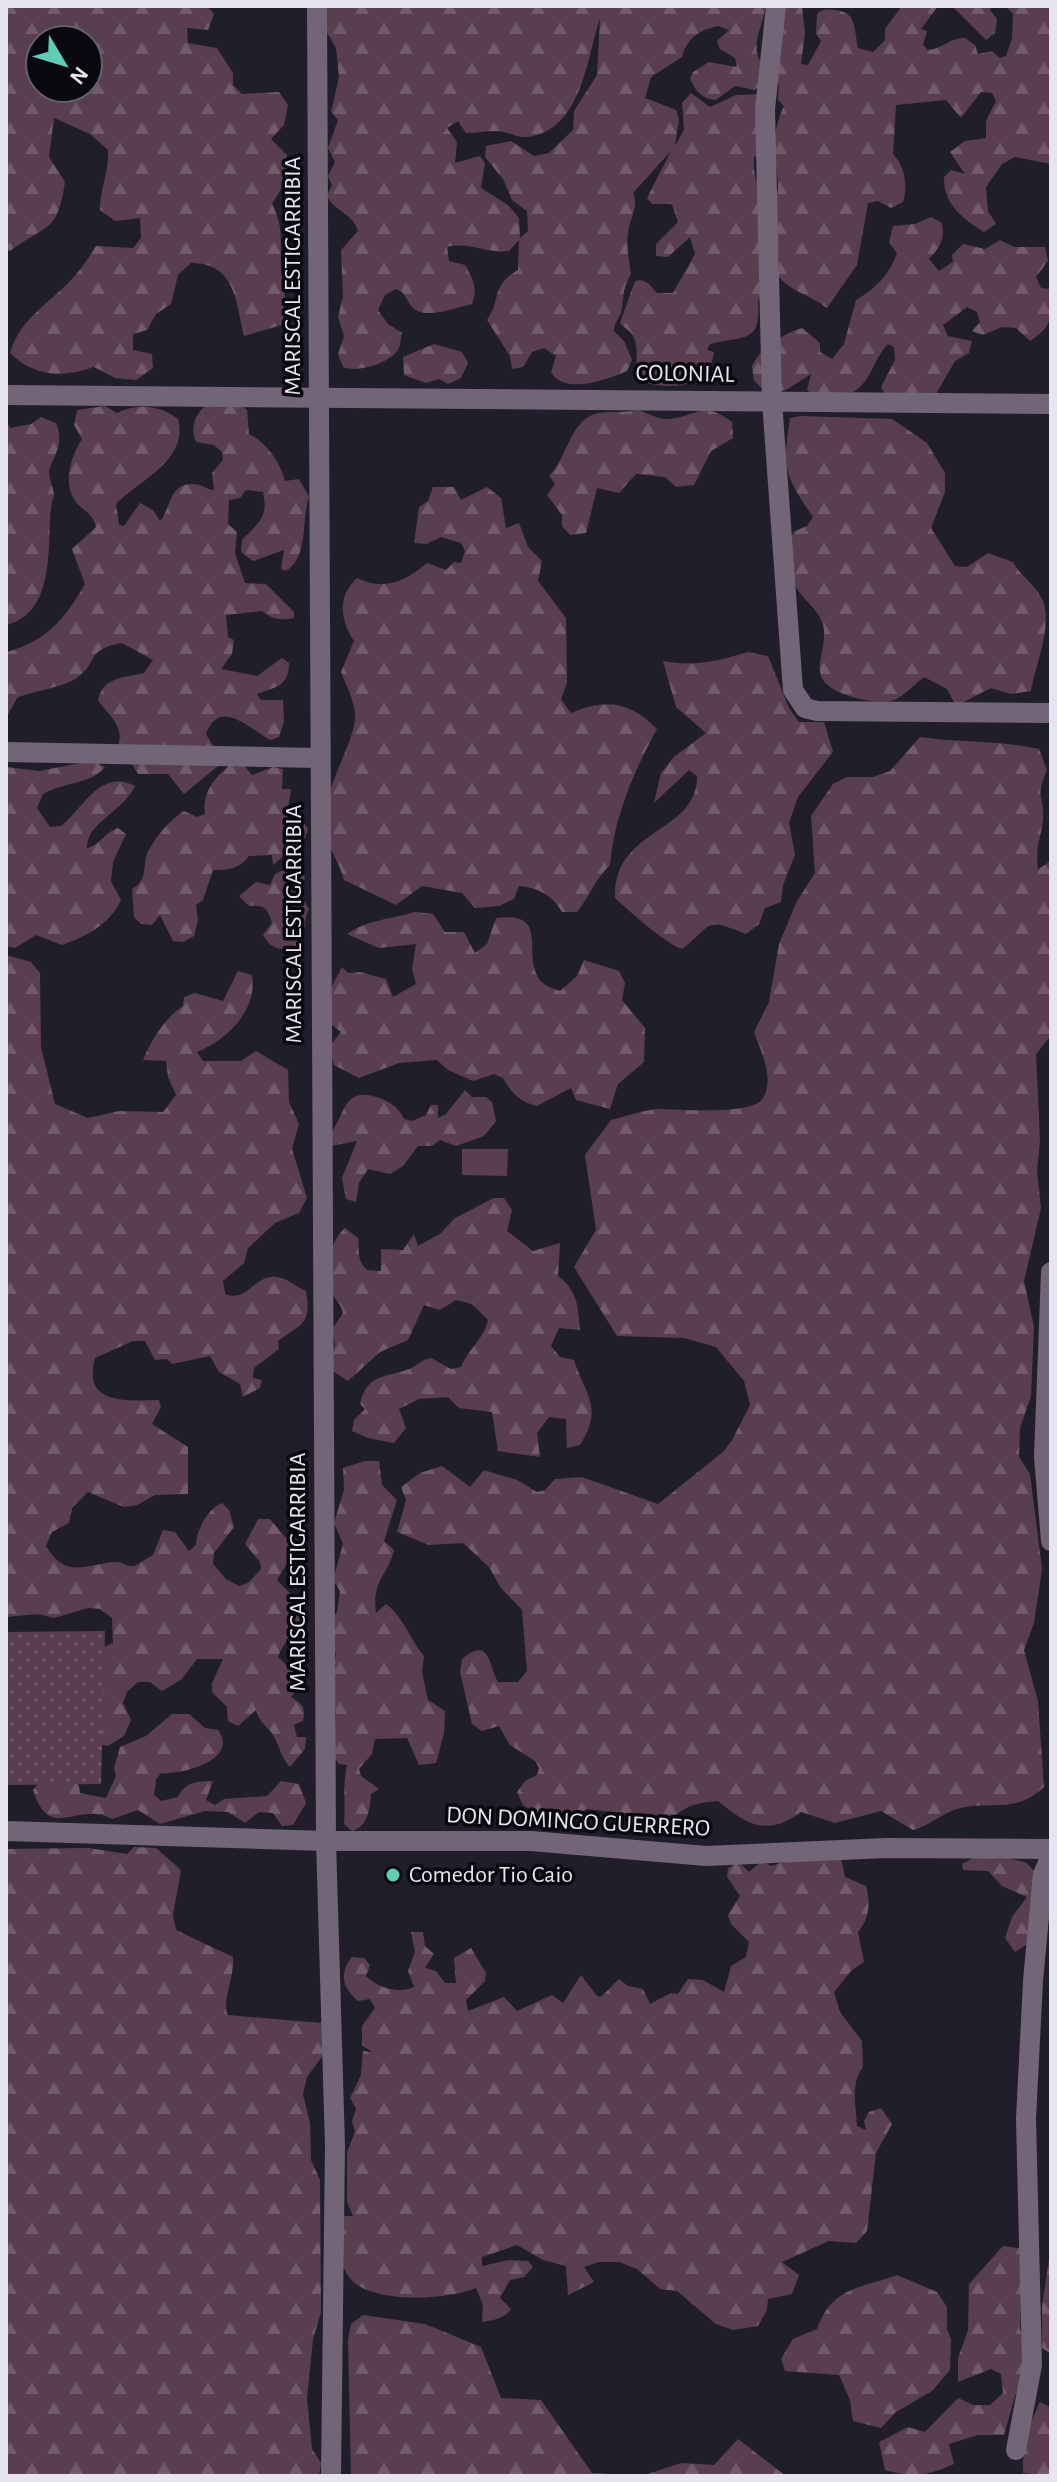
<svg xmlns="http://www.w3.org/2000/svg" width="1057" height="2482" viewBox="0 0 1057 2482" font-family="'Alegreya Sans',sans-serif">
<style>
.green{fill:#593e4f}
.forest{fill:url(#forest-firs);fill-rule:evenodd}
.park{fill:url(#park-dots)}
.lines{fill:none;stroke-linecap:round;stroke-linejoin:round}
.minor{stroke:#726577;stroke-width:20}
.poi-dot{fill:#5eceb7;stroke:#0a090f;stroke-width:3}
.labels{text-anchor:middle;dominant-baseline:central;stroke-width:7;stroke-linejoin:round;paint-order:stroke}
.street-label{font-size:24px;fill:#e7e5ef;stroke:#0a090f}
.poi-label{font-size:24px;fill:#e7e5ef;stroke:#0a090f;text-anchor:start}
</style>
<defs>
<pattern id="forest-firs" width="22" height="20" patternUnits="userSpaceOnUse" patternTransform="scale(2)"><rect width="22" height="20" fill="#593e4f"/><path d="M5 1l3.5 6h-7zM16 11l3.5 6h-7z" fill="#715a69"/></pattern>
<pattern id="park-dots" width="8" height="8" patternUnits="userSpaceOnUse" patternTransform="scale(2)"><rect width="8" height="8" fill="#593e4f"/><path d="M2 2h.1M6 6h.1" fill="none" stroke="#715a69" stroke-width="1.8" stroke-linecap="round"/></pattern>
</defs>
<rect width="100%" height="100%" fill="#211e2c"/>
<!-- green -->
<polygon class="green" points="462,1149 508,1149 507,1176 462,1175"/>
<!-- forest -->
<g class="forest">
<path d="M6 6H207L214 14 208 30 187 28 188 43 217 48 233 73V85L242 94 279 92 288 105 284 125 271 139 287 155V179L272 204C284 227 280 241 281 267 282 289 290 302 282 325L244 336C236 301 235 263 191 263L178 275 171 304 156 314 147 330 133 334V350L152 354 153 368 136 380 115 378 94 367C63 378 34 377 10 353 21 315 55 301 78 272 85 264 90 255 96 246L133 248 141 238 140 218 115 221 100 210C100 188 109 172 108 150L90 134 54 118 49 157 65 182C57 234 48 223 10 251L6 249ZM40 40H88V88H40Z"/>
<path d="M327 6H766C763 25 749 47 762 64L760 86 754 90 735 86 716 100C702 99 695 91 690 78L693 72 709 62 737 67 735 58 720 49 717 41 729 30 718 26C699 30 687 38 682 57L651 77 645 98 676 110 679 120 675 146 684 130 682 103 691 93 710 107 736 95 763 94 759 155 754 157V169L773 275 758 301C761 345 743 335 710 344L707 350 714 352C710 390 668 390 640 381 632 366 642 346 631 333 627 329 623 327 620 323L635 281C647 278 650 286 657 293H673L695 254 690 237 668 257 656 256V244L678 222 672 204H652L647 198 671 151 633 193C639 208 630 217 628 233 626 247 629 260 631 274 621 292 625 295 621 312 619 320 614 322 614 331L624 341 632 360 627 371C608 379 564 396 551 372L556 356 544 348 532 352 523 367 512 369 510 356 487 320C502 299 490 286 518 270L519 240 509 251C487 254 470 241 447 247L449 261 465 265C473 279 478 288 472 304 457 307 426 320 413 308 405 300 407 293 396 289L385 295 378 310 388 324 402 333C400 340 401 346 397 351 387 364 357 373 343 367L338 354 344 336 338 317 343 296 341 250 358 231C353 213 334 211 327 196L332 185 328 176 335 162 328 148 338 120 331 112 339 77 336 48 325 29ZM600 18 597 75 574 111 573 130 549 153 534 156 511 141 486 146 485 157 503 179 512 200 527 211 528 231 520 238 519 218 508 205 481 188 485 163 480 156 455 163 457 142 447 128 458 121 466 133C476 133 486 131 496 131 507 131 517 138 527 137 582 131 587 56 600 18Z"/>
<path d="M785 6H802L805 33 801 64 808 65 821 41 816 34 817 14C823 9 826 9 834 10 857 11 854 29 858 48L873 52 885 40V29L902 6H938L921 29 927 31 923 45 928 50C942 49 951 37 965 38L975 45 978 54 992 51 1000 58 1006 56 1012 39 1013 14 1006 6H1051V164L1015 157 1002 164 986 187 988 211 996 224 984 232C964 219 943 205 944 177L951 170 965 174 950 152 965 141 986 138V121L996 101 992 93 981 92 961 118 946 100 896 105 893 154C905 167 908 185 903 202L891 208 878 201 868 203 857 265 827 308C810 295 792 292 778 276 782 255 774 234 774 213 773 204 778 196 778 187 777 156 769 137 784 106L778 100 779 84 773 77Z"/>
<polygon points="952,6 992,6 990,10 997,19 995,33 986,40"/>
<path d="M931 217 942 223C945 240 940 247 929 259L939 271 953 262 952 255 963 244 985 249 1000 240 1014 247H1045L1048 261 1036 277 1041 288 1051 289C1051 316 1054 326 1030 341L1016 328 1002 327 983 335 972 331 980 322 977 312 967 307 943 325 948 336 972 341 969 353 955 361 936 394 886 396 881 387 895 360 894 347 888 344C873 359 872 381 853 392L811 393 807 390 811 374 786 390 765 392 754 380 752 367C758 349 785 333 802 328L820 343V352L832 359 844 344 856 300C874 290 890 274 897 253L889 242 893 226 915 224Z"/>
<polygon points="434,344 462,352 468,363 461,378 448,384 439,379 426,383 404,375 403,357"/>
<path d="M209 403 240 405 247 410 249 434C265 441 281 463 285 481L299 479 309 497C301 520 309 557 286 571L281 569 284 550 253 561 241 552 242 540C258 523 269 518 263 492L246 490 240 498 229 500 228 524 237 532 235 553 245 583 266 584 294 612V618C280 621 272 619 262 611L226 615 228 637 234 640 232 654 221 669 257 676 282 658 289 663C289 687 275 687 257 694L261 700H283L284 721 279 737 270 740C251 730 220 696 206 734L215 749 218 766 184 794 168 774H138L119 743C123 724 108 715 98 700 104 676 124 678 144 673L153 660 122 643C84 650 99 662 78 677 63 688 35 690 17 698L6 718V652C46 642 65 619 85 584L72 549 96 527C92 512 85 513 76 502 62 484 71 456 82 439L74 425 77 410 105 406 117 413C136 403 161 405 178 419 189 461 139 480 116 504L119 525 124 526 140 503 153 510 160 521C171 509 169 482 194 484 200 484 207 489 214 490L212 473 223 460 222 452 214 445 196 442C189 427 196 412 209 403Z"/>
<path d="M637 410C646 412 659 420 667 419 698 417 701 399 732 422L733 438 711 451 694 485 676 487 665 477 636 474 619 493 597 488 586 533 570 535 562 526V515L547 495 555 484 549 476C567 459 570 419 598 413 611 411 624 413 637 410Z"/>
<path d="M801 416 892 419 927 443 945 473V492L931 528 955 566 967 567 988 553 1013 562C1021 577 1034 583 1041 597 1055 621 1035 665 1031 691L1011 694 991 688 956 706 947 689 924 677C915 684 904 696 894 700 877 706 827 695 821 676 816 660 829 640 822 622 817 608 803 600 796 587 788 572 789 548 793 532L807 526 813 517C785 476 782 469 790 418Z"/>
<path d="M41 417 56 423C64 442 56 452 49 470 49 479 53 487 54 494 54 498 51 502 51 507 47 545 56 613 6 625V421L10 428 31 424Z"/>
<path d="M433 487H454L461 500 487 487 501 498 506 528 519 523 528 547 542 561 538 581 566 618 567 683 561 699 571 713C607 698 630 702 657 729 634 771 614 817 610 865 595 879 590 896 577 912H562C552 895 539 888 519 886L514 899 499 906 475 908 462 893 422 886 396 905 344 880C339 859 324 844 324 822 323 789 357 739 355 714 354 700 346 685 341 672L354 641C340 619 337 597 357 578 384 591 405 582 427 563L446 570 454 562 461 563 465 551 461 543 441 537 426 544 414 543 419 507 428 501Z"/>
<path d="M748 652 768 656 789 708 799 722H824L833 752 798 797 789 823 795 855 783 885 781 902 765 908 759 924 746 934C703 917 715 923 682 949 666 944 629 911 615 898 613 827 698 834 697 776L689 770 654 803 661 773 674 757 706 733 676 707 663 661C693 667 719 661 748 652Z"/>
<path d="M920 737C960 743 1000 740 1039 749L1047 770C1034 800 1045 794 1043 819 1041 840 1035 844 1038 869L1051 861 1049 1038 1036 1054 1040 1140 1037 1171 1041 1208 1024 1281 1034 1327 1031 1396 1020 1428 1019 1457 1030 1474 1042 1569 1034 1623 1024 1650 1038 1701 1044 1787C1017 1812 998 1802 965 1807 945 1810 932 1825 913 1830L881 1811 835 1823 801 1812C767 1837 747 1825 718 1801 691 1803 678 1808 663 1831L647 1826 632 1814 587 1809 564 1820 538 1814 523 1805 517 1792 525 1781 537 1775 539 1768 535 1761 510 1745 499 1726 482 1731 472 1724 460 1672 462 1659C490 1636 488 1664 498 1682H518L527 1671 522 1610 501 1588 489 1567 463 1543 429 1545 397 1532 406 1500 401 1487 420 1473 442 1466 470 1487 484 1470 517 1480 537 1492 545 1490 555 1479 582 1477 658 1504 723 1452 732 1440 750 1405 744 1381 716 1347 684 1338 617 1336 574 1267 596 1230 585 1155 611 1120C627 1116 643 1110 660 1109 680 1109 753 1116 763 1098 775 1078 761 1052 754 1032L769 1002 779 944 797 901 815 873 811 816 833 784 847 777H873L890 771Z"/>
<path d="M92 761 105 767C90 785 63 782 43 794L37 808 50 827 61 826C83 809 100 768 135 786 123 812 86 823 87 848 99 846 105 832 118 828L126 834 113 862 111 881 121 900C109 925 87 936 62 945L36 935 15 948 6 946V767L39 771Z"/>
<path d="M243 764 252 775 273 767 283 769 282 789H291L287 815 301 818 308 829 305 838 273 865 272 855 249 856C240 869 228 870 213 870L203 900 196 905 198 920 194 936 183 942 173 941 160 915 152 925 141 924 134 917 132 889C150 879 141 863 149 850 157 835 170 820 184 811L197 817 205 814C202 793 214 778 230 765Z"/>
<path d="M294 865 302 868 305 878 299 891 309 909C301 922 311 951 284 949 274 949 267 943 263 935L272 923C268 908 264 905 249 906L239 896 256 882 270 885 275 874Z"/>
<path d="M415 912 433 914 445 932H464L475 953 487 944 496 918C554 910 518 959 543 983 547 987 555 989 560 991L577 976 584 960 619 971 625 983 622 1000 645 1028 644 1062 618 1084 610 1109 576 1100 571 1088 537 1106C520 1102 511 1093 503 1078L494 1074 473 1081 448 1070 437 1060 399 1063 359 1078 334 1065 329 1047 341 1032 328 1022 332 986 342 967 348 973 360 972 386 979 393 997 416 984 412 969 416 944 379 948 347 934C367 920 391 919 415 912Z"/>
<path d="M6 955 31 962 40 973 41 1047 55 1104 88 1118 119 1111 163 1112 176 1095 168 1077 166 1061 143 1060C152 1039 164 1019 183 1006L184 997 195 993 223 1001 238 971 252 975C258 1010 227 1040 197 1052L203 1061H241L256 1051 288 1070 289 1102 299 1124 292 1149 307 1198 299 1213 275 1223 248 1248 244 1263 223 1281 225 1294C248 1303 254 1274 277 1277 287 1278 296 1287 306 1291 312 1324 302 1323 278 1341L279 1349 254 1368 253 1378 262 1380 260 1388 243 1397 240 1384 219 1372 210 1356 172 1364 167 1359 155 1360 145 1341H133L95 1358C82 1405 125 1401 159 1400L161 1407 152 1424 188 1447V1494L155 1495 137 1505 124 1507 88 1492 72 1508 69 1523 52 1532 46 1546C66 1580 86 1564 115 1562 124 1561 125 1567 134 1566L153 1555 163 1530 175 1532 189 1551 196 1545C196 1531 208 1508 222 1503L229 1510 234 1527 214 1553 213 1564 226 1579 239 1586 248 1583 261 1569 260 1562 245 1544 258 1519H270L285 1537 297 1538 294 1552 277 1580 304 1608C301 1635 286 1635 278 1657L303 1681 291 1697C302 1704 306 1707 303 1721L294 1725 297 1737H306L305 1749 290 1767C280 1757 279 1742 271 1732 263 1723 260 1722 256 1710L238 1726 228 1721 227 1707 212 1692V1683L223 1659H197L182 1679 162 1691 150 1682H138L127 1692 123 1703 131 1720 124 1736 108 1746 99 1744 97 1650 113 1643 112 1618 100 1609 88 1608 54 1618 38 1614 6 1617Z"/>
<path d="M465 1090 472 1097H486L492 1102 496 1121 484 1136 456 1146 440 1140 432 1146H418L403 1166 390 1174 368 1169 359 1183 356 1202 346 1199 342 1178 357 1141 331 1146 329 1136C347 1112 343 1084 382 1099 393 1104 399 1108 404 1119L412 1121 426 1115 431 1105H438V1118L446 1114Z"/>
<path d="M494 1198H504L512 1210 507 1231 533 1251 560 1243 558 1276C578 1291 578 1307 580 1330L559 1328 551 1346 560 1357 574 1360C585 1395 604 1407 580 1445L567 1448 566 1419 549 1417 537 1433 540 1457 498 1451 492 1412 459 1408 448 1397 419 1399 399 1409 406 1428 394 1443 368 1438 352 1431 354 1420 365 1409 360 1404C367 1373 386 1378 409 1369 417 1366 422 1359 431 1358L451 1369 461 1367C469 1348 483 1340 488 1320L472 1304 456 1300 440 1310 424 1305 408 1340 380 1352 348 1381 328 1368 335 1345 332 1329 343 1313C341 1304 337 1303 334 1296 325 1274 328 1243 345 1228L358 1238C360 1251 356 1259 367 1270L381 1271V1249L403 1250 414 1234 418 1246 440 1234 455 1218Z"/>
<path d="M365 1461H379L382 1485 397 1500 384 1541 394 1550C386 1579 372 1580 376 1613L386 1604C405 1619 409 1638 424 1656L422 1672 428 1700 445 1711 444 1733 436 1763 419 1765 407 1738 375 1739 372 1754 359 1769 361 1776 379 1789 371 1794C370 1808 368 1827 352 1831L344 1824C346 1801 342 1789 347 1765L339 1764 332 1755 336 1715 331 1679 336 1655 330 1622 337 1612 340 1591 333 1580 343 1544 334 1523 344 1490 343 1468Z"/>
<path d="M172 1714H189L205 1728 218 1730C240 1760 181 1775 161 1773L156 1779 154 1795 161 1801 178 1797C185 1782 198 1781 213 1781L206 1800 215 1805 224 1799 267 1796 281 1781 299 1784 306 1803 293 1825 282 1826 273 1813 259 1812 245 1823 228 1812 205 1811 160 1824 138 1810 112 1819C78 1800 50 1844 33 1790L44 1777 77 1774 80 1793 106 1798 116 1776 114 1768 120 1747 146 1736Z"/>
<path d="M134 1847 156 1848 181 1870 173 1915 176 1930 233 1957C235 1976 221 2002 228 2015L322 2023 326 2051 307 2077 303 2094 310 2123 311 2160 320 2180 321 2312 313 2339 307 2398 312 2449 321 2463 319 2476H6V1849L89 1848 127 1854Z"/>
<polygon points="985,1852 1027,1863 1037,1875 1029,1943 1015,1952 1005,1938 1012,1917 1027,1897 1002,1886 988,1871 963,1870 962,1864"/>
<path d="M841 1857 845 1877 866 1886C871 1904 869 1918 858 1932L864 1962 851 1971 834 1992 840 2012 862 2041 863 2067C850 2084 856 2106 857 2126L866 2130 864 2121 869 2112 881 2108 892 2124 876 2153 867 2231 856 2243 829 2241 782 2262 799 2275 792 2294 768 2299 767 2310 758 2326 733 2330 716 2324 677 2291 660 2289 637 2269 619 2262H599L584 2267 594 2282 568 2295 566 2266 543 2260 517 2245 482 2257V2266L509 2260 528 2261 533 2267 524 2277 510 2280 500 2298 511 2309C504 2319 494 2320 482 2322L483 2305 476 2288C448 2300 369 2305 349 2277 336 2259 340 2237 343 2216H353L347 2202V2152L355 2132 352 2121 356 2109 350 2098 361 2075 363 2051 372 2052 362 2045V2026L375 2008 370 1999 358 2001C342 1987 339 1973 352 1957L364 1958 370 1965 366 1976C378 1988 398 1994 414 1987L408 1971 415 1952 411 1932H423L425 1946 434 1954 425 1968 436 1971 445 1983H456L454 1958 471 1948 486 1973 485 1981 466 2000 468 2011 504 1997 517 2011 552 1995 563 2003 581 1975 597 1996 601 1997 619 1979 628 1986 643 1989 650 2004 671 1993 678 1994 688 1979 703 1980 724 1992 731 1966 746 1957 749 1942 731 1924 728 1915 740 1896 727 1877 728 1868 739 1862 749 1872 762 1861 771 1866 795 1858Z"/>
<path d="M1003 2246 1019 2248 1022 2258 1020 2329 1031 2368 1015 2396 1004 2435H978L949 2444 954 2464C928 2476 912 2478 885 2470L879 2442 908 2427 925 2432 958 2398 973 2405H990L1003 2393 1001 2374 991 2369 958 2382V2358L968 2330 969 2284Z"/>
<polygon points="1051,2246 1051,2354 1042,2348 1042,2306"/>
<path d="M897 2275 937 2292 947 2307V2329L951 2339 950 2370 932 2391 896 2412 881 2428 853 2421 850 2400 839 2375 785 2371 781 2359 793 2339 817 2329C833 2286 859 2289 897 2275Z"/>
<polygon points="363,2315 425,2324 481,2347 501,2398 541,2400 592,2473 642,2476 681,2463 714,2465 738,2439 786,2476 351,2476 348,2340 351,2324"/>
<path d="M1040 2402 1051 2408V2476L1023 2473C1022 2447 1028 2426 1040 2402Z"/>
</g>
<!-- park -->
<polygon class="park" points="105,1631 101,1784 6,1785 6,1632"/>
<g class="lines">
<!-- minor -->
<g class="minor">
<polyline points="317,6 326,1841 335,2146 331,2476"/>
<polyline points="776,6 765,109 772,401 793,690 805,708 817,711 1051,713"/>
<polyline points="6,395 1051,404"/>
<polyline points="6,752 319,758"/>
<polyline points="1051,1272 1044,1457 1051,1541"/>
<polyline points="6,1831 326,1841 531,1841 706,1856 886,1848 1051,1849"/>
<polyline points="1016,2450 1032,2365 1026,2119 1033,1981 1043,1874 1051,1856"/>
</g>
</g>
<!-- markers -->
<circle class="poi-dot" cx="393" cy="1875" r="8"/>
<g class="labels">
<!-- street labels -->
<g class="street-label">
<text transform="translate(293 276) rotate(-90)">MARISCAL ESTIGARRIBIA</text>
<text transform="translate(685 374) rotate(1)">COLONIAL</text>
<text transform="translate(294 924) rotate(-90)">MARISCAL ESTIGARRIBIA</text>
<text transform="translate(298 1572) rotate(-90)">MARISCAL ESTIGARRIBIA</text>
<text transform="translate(578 1822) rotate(3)">DON DOMINGO GUERRERO</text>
</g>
<!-- poi labels -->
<g class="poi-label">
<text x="409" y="1875">Comedor Tio Caio</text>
</g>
</g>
<!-- border -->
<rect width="1057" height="2482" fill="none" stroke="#e7e5ef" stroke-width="16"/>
<!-- north arrow -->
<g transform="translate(64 64) rotate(128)"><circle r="38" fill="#0a090f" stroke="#626169" stroke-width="2"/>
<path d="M0-6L14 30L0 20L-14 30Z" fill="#5eceb7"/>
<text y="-12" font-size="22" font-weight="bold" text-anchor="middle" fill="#e7e5ef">N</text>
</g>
</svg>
